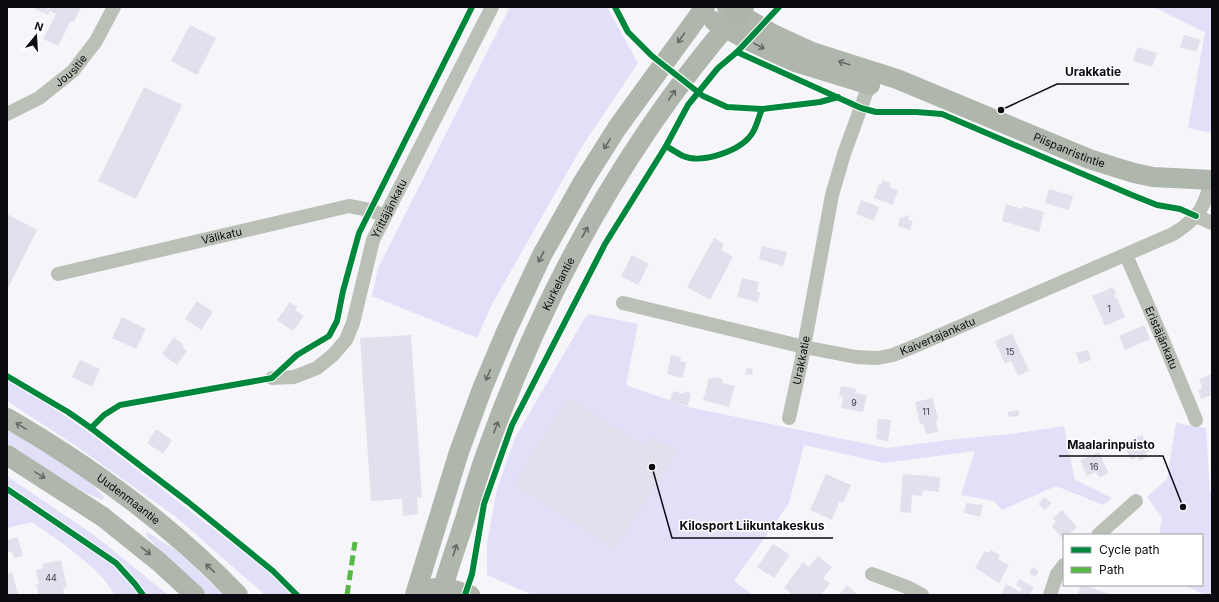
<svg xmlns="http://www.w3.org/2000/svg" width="1219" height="602" viewBox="0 0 1219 602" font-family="Inter,sans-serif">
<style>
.green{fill:#e2dff9}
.building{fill:#e1e0ed}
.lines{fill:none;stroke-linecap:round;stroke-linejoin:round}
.street{stroke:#bbc0b7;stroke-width:14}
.secondary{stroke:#afb6ab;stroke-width:20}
.highway{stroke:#acb3a8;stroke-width:22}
.quiet{stroke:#58b947;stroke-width:5;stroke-dasharray:10 5;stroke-linecap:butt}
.cycleway-casing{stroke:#fff;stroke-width:8}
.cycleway{stroke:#00873e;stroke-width:6}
.oneway{stroke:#656966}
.labels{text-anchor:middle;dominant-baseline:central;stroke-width:3;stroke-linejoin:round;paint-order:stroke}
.number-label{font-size:9px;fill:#404048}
.street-label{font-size:11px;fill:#0b0b11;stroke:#fff}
.leader{fill:none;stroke:#0b0b11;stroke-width:1.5}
.callout-dot{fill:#0b0b11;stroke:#fff;stroke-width:1.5}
.callout-label{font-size:12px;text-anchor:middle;font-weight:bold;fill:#0b0b11;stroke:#fff;stroke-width:3;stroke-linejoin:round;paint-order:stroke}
</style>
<rect width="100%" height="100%" fill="#f6f6fa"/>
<!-- green -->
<g class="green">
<polygon points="510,7 607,7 638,63 581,148 491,306 477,338 372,296 378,268"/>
<polygon points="1153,7 1212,7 1212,133 1188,128 1205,32"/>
<polygon points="589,314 638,324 626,385 688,407 887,448 956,439 1011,434 1064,426 1075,480 1112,498 1103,505 1056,486 1002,510 994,501 961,495 975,451 884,463 804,445 789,503 734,581 753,595 533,595 487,575 487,543 497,489 515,438 584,319"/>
<polygon points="7,381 48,404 92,435 265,569 292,595 265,595 176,517 79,448 7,401"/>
<polygon points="1176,423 1206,428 1210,491 1212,493 1212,595 1206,595 1184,585 1202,585 1202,535 1159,535 1162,517 1147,497 1167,479"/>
<polygon points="7,429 59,461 90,482 104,497 102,500 84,492 7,444"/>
<polygon points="7,476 94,535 168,595 147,595 128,572 106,552 7,484"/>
<path d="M7 491 110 562 140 595H114C103 569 56 539 32 522L7 528Z"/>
<polygon points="147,532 177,551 224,595 207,595 170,562 146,535"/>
</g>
<!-- building -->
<g class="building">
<polygon points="31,7 44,7 50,10 51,7 81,7 74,22 71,21 58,46 43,39 56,14 50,11 48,15"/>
<polygon points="190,25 216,38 197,75 171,61"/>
<polygon points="1184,35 1201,40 1196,52 1180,47"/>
<polygon points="1137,47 1157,53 1152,67 1133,61"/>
<polygon points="144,87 182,105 136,199 98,181"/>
<polygon points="882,180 891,183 889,187 898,190 893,205 874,198 879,184 881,184"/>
<polygon points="1049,189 1073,196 1069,210 1045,203"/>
<polygon points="861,200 879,207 874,221 856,214"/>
<polygon points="1006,204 1022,209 1023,206 1044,212 1039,232 1002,221"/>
<polygon points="7,214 37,230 7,290"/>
<polygon points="905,215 909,216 908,220 913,221 910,230 898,226 900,217 904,218"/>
<polygon points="714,238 724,244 721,250 733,257 710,300 687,287"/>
<polygon points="762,246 787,252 783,266 759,259"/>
<polygon points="632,255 649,264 638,285 621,276"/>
<polygon points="742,278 759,282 757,291 760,292 758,302 737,297"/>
<polygon points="1113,287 1116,294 1114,295 1115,298 1117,298 1125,317 1105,326 1092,296"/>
<polygon points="197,301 213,312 201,330 185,319"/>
<polygon points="290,302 298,307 295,310 304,316 293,331 277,320"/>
<polygon points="122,317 146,329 136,349 112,338"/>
<polygon points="1144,325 1150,339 1125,350 1119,336"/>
<polygon points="1012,333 1029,371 1018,376 1011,361 1005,364 995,341"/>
<polygon points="411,335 422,497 417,498 418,514 403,516 402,499 371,501 360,338"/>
<polygon points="174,337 184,345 182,347 187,351 177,365 162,354"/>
<polygon points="1088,350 1091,360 1080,364 1076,353"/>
<polygon points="671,355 681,357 680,361 686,362 683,378 667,374"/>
<polygon points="80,360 100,369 92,387 72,377"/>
<polygon points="747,368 753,369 752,375 745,374"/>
<polygon points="1212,374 1212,395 1201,399 1198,390 1202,388 1199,379"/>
<polygon points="713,377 723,379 722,383 735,386 729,407 703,400 709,378 712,379"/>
<polygon points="841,386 856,389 855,393 867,395 863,412 841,408 843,397 839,396"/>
<polygon points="673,391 684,394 684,391 691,393 688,406 670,401"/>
<polygon points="568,397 644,446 650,436 677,452 615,549 513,484"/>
<polygon points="933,398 938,420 936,421 938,432 926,434 923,423 920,424 915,402"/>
<polygon points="1018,410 1019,416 1009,417 1008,412"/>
<polygon points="878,419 891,420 888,441 876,439"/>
<polygon points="156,429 172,440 163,454 147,443"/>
<polygon points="1142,435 1150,451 1146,453 1148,457 1139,461 1137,457 1131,460 1123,443"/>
<polygon points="1099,452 1108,472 1107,474 1101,477 1098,476 1096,472 1087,476 1080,460"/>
<polygon points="826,474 851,485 843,503 839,502 832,520 810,510"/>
<polygon points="903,474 940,477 939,492 923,490 922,496 912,495 911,513 900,512"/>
<polygon points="1045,497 1051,503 1045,510 1038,504"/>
<polygon points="966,503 983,505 980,517 964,513"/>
<polygon points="1062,510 1077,527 1068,535 1064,535 1063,539 1052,527 1056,522 1053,518"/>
<polygon points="18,537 23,556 14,558 12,552 8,552 7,540"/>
<polygon points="773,544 790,555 774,578 757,567"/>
<polygon points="991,550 1000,555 998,559 1009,565 999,583 975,568 985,551 989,553"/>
<polygon points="818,556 832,567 823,578 830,583 821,595 793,595 784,588 803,562 809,567"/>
<polygon points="61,560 67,587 63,588 65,595 39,595 36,585 39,584 36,570 43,568 43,564"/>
<polygon points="1032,567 1039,571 1035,577 1029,573"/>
<polygon points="12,572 18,595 7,595 7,574"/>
<polygon points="1019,579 1034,587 1030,595 1001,595 1006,584 1020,592 1022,588 1016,585"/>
<polygon points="847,585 858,595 839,595"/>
<polygon points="1081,585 1084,585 1112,595 1078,595"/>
</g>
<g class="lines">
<!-- street -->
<g class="street">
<path id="s1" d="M7 114 39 98 73 71 96 41 114 7"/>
<polyline points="1196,216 1212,223"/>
<path id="s2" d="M1126 255 1162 338 1196 420"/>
<path id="s3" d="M58 274 349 206 370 210 384 216"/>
<path id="s4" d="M623 303 804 347 856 357 878 358 893 355 915 346 1173 234C1199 218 1205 207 1212 177"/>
<path id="s5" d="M272 378 294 377 317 368 333 355 346 340 353 323 373 240 492 7"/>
<path id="s6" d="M789 418 801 363 832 195 844 154 872 77"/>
<polyline points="1098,535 1136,501"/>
<polyline points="872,574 907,587 922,595"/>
<polyline points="1050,595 1057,574 1064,565"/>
</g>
<!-- secondary -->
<g class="secondary">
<path id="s7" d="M727 7 773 34 812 52 897 79 1089 159 1134 173 1153 177 1212 180"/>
<polyline points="714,21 747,40 795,62 870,85"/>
<path id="s8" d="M7 418C90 466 172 526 238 595"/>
<polyline points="7,455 103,517 159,562 195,595"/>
<polyline points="430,589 444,587 470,595"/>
<polyline points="415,595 459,452 482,389 506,332 542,255 583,182 617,128 705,7"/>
<path id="s9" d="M441 595C448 568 458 542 466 516 472 496 478 476 485 456 542 295 625 143 737 14"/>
</g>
<!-- highway -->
<polyline class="highway" points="737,14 743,7"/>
<!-- quiet -->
<polyline class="quiet" points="347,595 355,542"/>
<!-- cycleway casing -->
<g class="cycleway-casing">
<g id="cycleway">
<polyline points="615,7 628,32 652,56 703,96 727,107 762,109 820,102 838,97"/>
<polyline points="737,52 861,108 876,112 916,112 942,114 1132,195 1157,205 1180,209 1196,216"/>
<path d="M666 146C671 149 677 153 683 156 702 164 742 151 753 132 757 125 759 116 762 109"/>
<polyline points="7,376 68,412 91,428 188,502 273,571 297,595"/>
<polyline points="91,428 104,415 120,405 272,378 297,355 329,336 337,321 343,291 359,233 472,7"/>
<polyline points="7,489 116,563 135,584 143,595"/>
<polyline points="465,595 472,574 484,504 512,425 605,244 666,146 688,105 718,68 737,52 779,7"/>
</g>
</g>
<!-- cycleway -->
<use href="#cycleway" class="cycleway"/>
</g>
<!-- one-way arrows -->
<defs><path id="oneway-shaft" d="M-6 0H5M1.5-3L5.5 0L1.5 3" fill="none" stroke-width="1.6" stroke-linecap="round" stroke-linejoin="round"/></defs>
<g class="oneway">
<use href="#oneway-shaft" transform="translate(681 38) rotate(126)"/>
<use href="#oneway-shaft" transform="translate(759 46) rotate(27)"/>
<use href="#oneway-shaft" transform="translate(844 63) rotate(-162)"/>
<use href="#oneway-shaft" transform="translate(672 95) rotate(-55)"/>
<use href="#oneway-shaft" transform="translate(607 144) rotate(122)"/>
<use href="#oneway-shaft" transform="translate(585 232) rotate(-61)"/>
<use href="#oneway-shaft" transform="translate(541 257) rotate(117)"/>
<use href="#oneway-shaft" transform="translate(488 375) rotate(113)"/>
<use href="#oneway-shaft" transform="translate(21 426) rotate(-149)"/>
<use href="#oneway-shaft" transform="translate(496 427) rotate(-69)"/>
<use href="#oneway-shaft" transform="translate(40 475) rotate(32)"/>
<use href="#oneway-shaft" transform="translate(455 550) rotate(-72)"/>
<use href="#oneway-shaft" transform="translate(146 551) rotate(39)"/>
<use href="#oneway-shaft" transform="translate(210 568) rotate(-137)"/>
</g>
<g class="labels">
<!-- number labels -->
<g class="number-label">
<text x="1109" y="308">1</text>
<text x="1010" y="351">15</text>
<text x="854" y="402">9</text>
<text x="926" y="411">11</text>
<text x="1094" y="466">16</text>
<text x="51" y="577">44</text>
</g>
<!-- street labels -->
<g class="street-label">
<text stroke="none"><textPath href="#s1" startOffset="78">Jousitie</textPath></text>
<text stroke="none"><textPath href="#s7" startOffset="372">Piispanristintie</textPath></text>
<text stroke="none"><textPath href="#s5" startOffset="226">Yrittäjänkatu</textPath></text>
<text stroke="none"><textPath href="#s3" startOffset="168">Välikatu</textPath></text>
<text stroke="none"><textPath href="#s9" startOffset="333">Kurkelantie</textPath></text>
<text stroke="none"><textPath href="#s4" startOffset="325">Kaivertajankatu</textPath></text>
<text stroke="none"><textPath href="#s2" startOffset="90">Eristäjänkatu</textPath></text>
<text stroke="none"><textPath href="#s6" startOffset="59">Urakkatie</textPath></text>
<text stroke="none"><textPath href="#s8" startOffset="146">Uudenmaantie</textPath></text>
</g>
</g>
<!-- callouts -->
<path class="leader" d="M1001 110L1057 84H1129M1183 507L1163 456H1059M652 467L672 538H833"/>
<g class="callout-dot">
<circle cx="1001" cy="110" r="4"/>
<circle cx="1183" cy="507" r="4"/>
<circle cx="652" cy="467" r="4"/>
</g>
<g class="callout-label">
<text x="1093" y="76">Urakkatie</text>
<text x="1111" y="449">Maalarinpuisto</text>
<text x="752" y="530">Kilosport Liikuntakeskus</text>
</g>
<!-- border -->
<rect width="1219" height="602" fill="none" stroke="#0b0b11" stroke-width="16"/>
<!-- legend -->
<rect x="1063" y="534" width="140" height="52" fill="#ffffff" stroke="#9d9da0"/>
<rect x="1071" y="547" width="20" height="6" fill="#00873e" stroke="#9d9da0"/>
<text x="1099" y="554" font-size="12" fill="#0b0b11">Cycle path</text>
<rect x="1071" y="567" width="20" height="6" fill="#58b947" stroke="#9d9da0"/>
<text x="1099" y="574" font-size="12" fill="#0b0b11">Path</text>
<!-- north arrow -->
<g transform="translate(36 36) rotate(18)" stroke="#ffffff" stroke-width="3" paint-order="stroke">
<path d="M0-3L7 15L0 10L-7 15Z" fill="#0b0b11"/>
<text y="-6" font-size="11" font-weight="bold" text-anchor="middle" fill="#0b0b11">N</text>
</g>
</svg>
